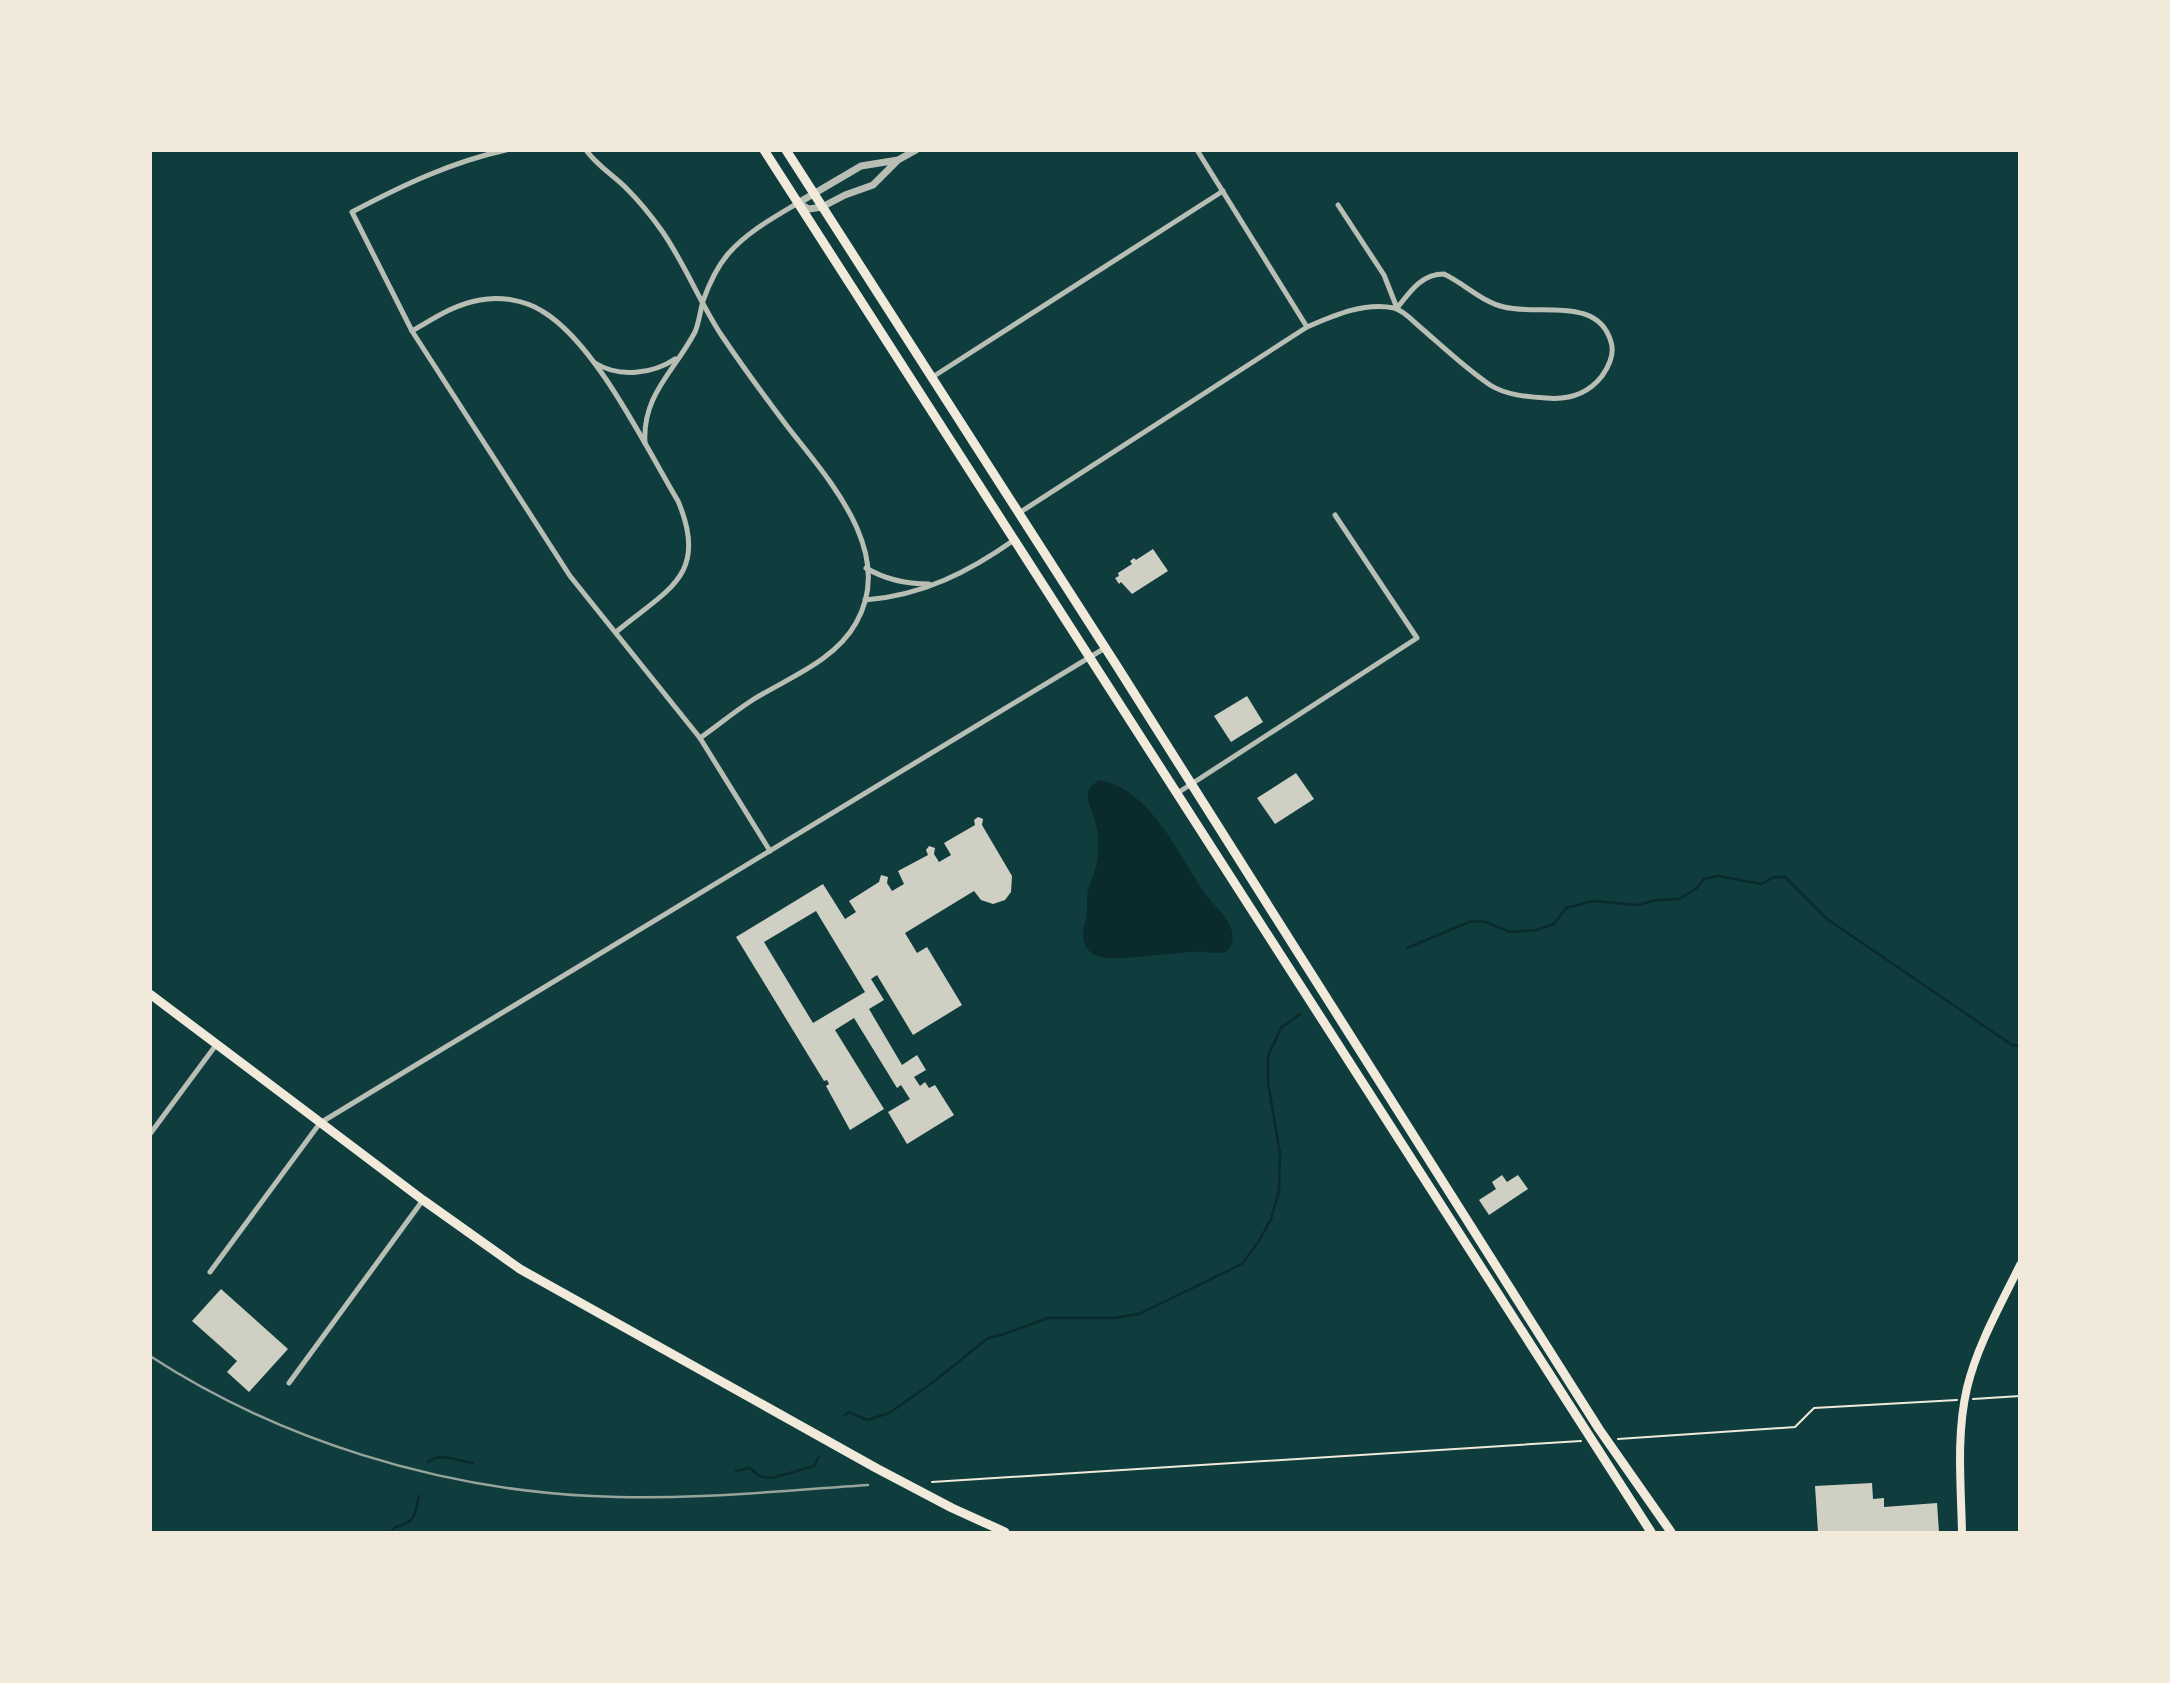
<svg xmlns="http://www.w3.org/2000/svg" width="2170" height="1683" viewBox="0 0 2170 1683" font-family="Montserrat,sans-serif">
<style>
.water{fill:#0a2a2b}
.lines{fill:none;stroke-linecap:round;stroke-linejoin:round}
.stream{stroke:#0a2a2b;stroke-width:2.5}
.building{fill:#cfcfc3;fill-rule:evenodd}
.path{stroke:#f1e9da;stroke-width:2}
.minor{stroke:#b8beb3;stroke-width:5}
.tertiary{stroke:#b8beb3;stroke-width:7}
.secondary{stroke:#f1e9da;stroke-width:8}
.primary{stroke:#f1e9da;stroke-width:9}
.trunk{stroke:#f1e9da;stroke-width:9}
.rail{stroke:#97a49c;stroke-width:2.5}
</style>
<rect width="100%" height="100%" fill="#0f3d3e"/>
<!-- water -->
<path class="water" d="M1100 780C1150 790 1177 851 1202 889 1212 906 1237 921 1232 943 1229 956 1216 953 1206 952 1182 950 1110 964 1095 955 1079 946 1083 932 1086 918 1088 909 1086 900 1088 891 1090 883 1094 875 1096 866 1099 854 1099 842 1097 829 1094 808 1076 792 1100 780Z"/>
<g class="lines">
<!-- stream -->
<g class="stream">
<polyline points="1407,948 1469,922 1483,921 1510,932 1536,930 1554,924 1566,908 1593,901 1637,905 1657,900 1679,899 1697,888 1704,879 1718,876 1761,884 1774,877 1785,877 1827,919 2012,1045 2020,1046"/>
<polyline points="845,1415 849,1412 867,1420 889,1413 932,1383 988,1338 1001,1335 1048,1318 1115,1318 1139,1314 1242,1264 1259,1241 1271,1219 1279,1191 1280,1153 1268,1083 1268,1056 1281,1028 1300,1014"/>
<path d="M428 1462C442 1452 456 1461 473 1463"/>
<polyline points="736,1471 750,1468 759,1476 772,1478 814,1466 819,1457"/>
<path d="M391 1532 395 1527C415 1523 415 1515 419 1496"/>
</g>
</g>
<!-- building -->
<g class="building">
<polygon points="1153,549 1168,571 1132,594 1121,582 1119,584 1115,578 1119,576 1118,573 1132,564 1130,561 1134,558 1136,560"/>
<polygon points="1247,696 1263,722 1231,742 1214,716"/>
<polygon points="1296,773 1314,799 1275,824 1257,798"/>
<path d="M978 817 983 819 982 825 1012 876 1011 892 1005 900 993 904 981 900 974 891 905 933 917 953 927 947 962 1005 913 1035 877 975 871 979 884 1000 869 1009 902 1065 917 1055 926 1070 914 1077 920 1086 925 1082 929 1088 935 1085 954 1115 907 1144 888 1112 910 1099 901 1085 897 1088 854 1018 835 1030 884 1109 850 1130 826 1086 829 1084 827 1080 824 1081 736 937 823 884 845 919 856 912 849 901 879 882 881 875 888 877 887 883 892 891 904 884 898 871 928 855 926 850 929 846 935 848 934 854 939 862 951 855 944 843 975 825 974 820ZM816 911 865 992 813 1023 764 942Z"/>
<polygon points="1502,1175 1507,1182 1518,1175 1528,1189 1489,1215 1479,1200 1496,1189 1492,1182"/>
<polygon points="221,1289 288,1349 249,1392 227,1372 237,1361 192,1321"/>
<polygon points="1872,1483 1873,1499 1884,1498 1884,1507 1937,1503 1939,1532 1818,1532 1815,1486"/>
</g>
<g class="lines">
<!-- path -->
<g class="path">
<polyline points="1973,1399 2020,1396"/>
<polyline points="1618,1439 1795,1427 1814,1408 1957,1400"/>
<polyline points="932,1482 1581,1441"/>
</g>
<!-- minor -->
<g class="minor">
<path d="M506 150C451 162 401 186 352 212L412 331 570 576 700 738 770 851"/>
<path d="M586 150C598 167 615 176 628 190 640 202 652 217 662 231 685 264 700 303 722 336 743 367 765 397 787 426 827 478 897 552 856 623 834 662 787 678 751 701 734 712 717 726 700 738"/>
<polyline points="1197,150 1307,327"/>
<path d="M412 331C433 319 455 304 480 300 499 296 525 300 542 311 596 343 645 446 678 501 710 576 666 590 616 632"/>
<path d="M595 363C619 378 653 374 675 359"/>
<polyline points="931,378 1223,191"/>
<path d="M645 443C642 395 674 372 695 332 699 323 700 312 703 301 709 284 716 268 728 254 747 232 773 218 798 203"/>
<path d="M1019 513 1307 327C1335 315 1364 302 1394 308 1403 310 1413 321 1420 327 1442 346 1465 368 1490 385 1506 395 1527 397 1546 398 1568 400 1588 394 1602 376 1609 366 1615 354 1611 342 1598 296 1540 316 1504 307 1482 302 1465 284 1444 274 1421 274 1410 292 1397 308L1384 275 1338 205"/>
<path d="M866 568C886 580 906 584 929 584"/>
<path d="M865 600C921 596 969 572 1014 540"/>
<polyline points="1176,794 1417,638 1335,515"/>
<polyline points="150,1134 216,1045"/>
<polyline points="210,1272 320,1123 1105,648"/>
<polyline points="289,1383 423,1200"/>
</g>
<!-- tertiary -->
<polyline class="tertiary" points="898,160 873,185 845,195 822,207 809,209 798,203 861,166 898,160 916,150"/>
<!-- secondary -->
<path class="secondary" d="M1962 1532C1961 1485 1956 1435 1967 1388 1977 1346 2001 1304 2020 1265"/>
<!-- primary -->
<g class="primary">
<polyline points="764,150 1651,1532"/>
<polyline points="786,150 1115,663 1599,1429 1671,1532"/>
</g>
<!-- trunk -->
<polyline class="trunk" points="150,994 423,1200 520,1269 876,1468 952,1508 1005,1532"/>
<!-- rail -->
<path class="rail" d="M150 1356C279 1440 439 1489 592 1496 684 1501 777 1491 868 1485"/>
</g>
<!-- border -->
<rect width="2170" height="1683" fill="none" stroke="#f1e9da" stroke-width="304"/>
</svg>
